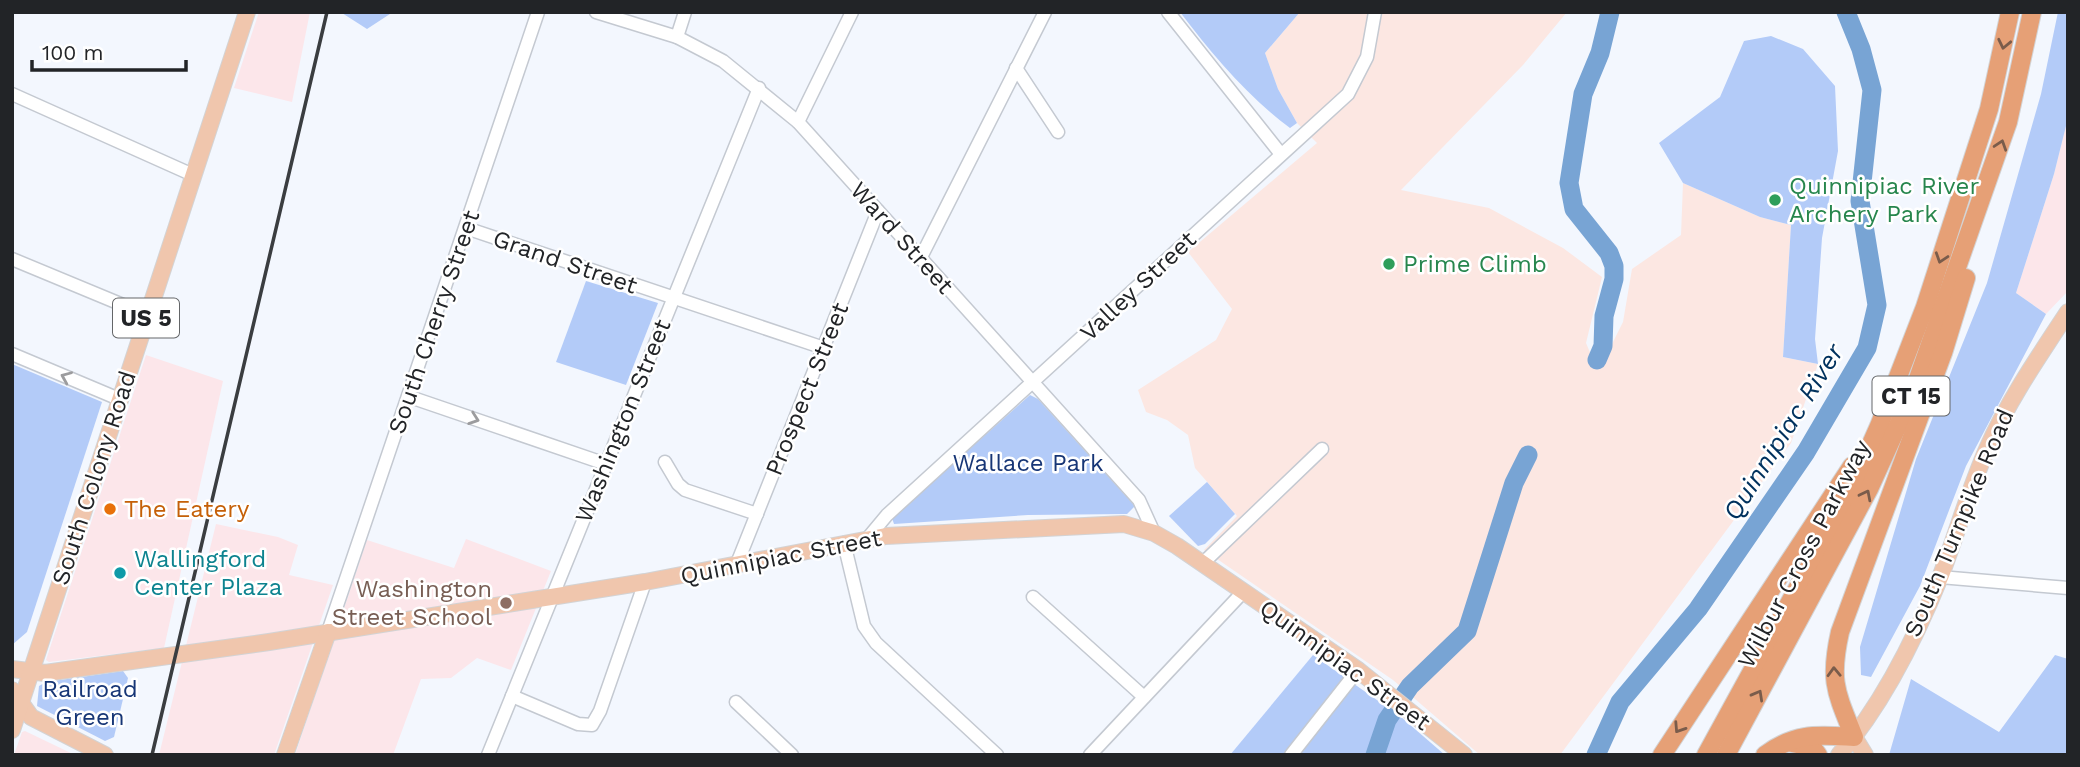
<svg xmlns="http://www.w3.org/2000/svg" width="2080" height="767" viewBox="0 0 2080 767" font-family="'Work Sans',sans-serif">
<style>
.commercial{fill:#fce6ea}
.industrial{fill:#fce7e2}
.green{fill:#b3cbf8}
.lines{fill:none;stroke-linecap:round;stroke-linejoin:round}
.river{stroke:#78a4d4;stroke-width:19}
.minor-casing{stroke:#c4c9d1;stroke-width:15}
.major-casing{stroke:#d3d3d4;stroke-width:18}
.highway-casing{stroke:#d3d3d4;stroke-width:20}
.minor{stroke:#fff;stroke-width:12}
.major{stroke:#f0c6ad;stroke-width:16}
.highway{stroke:#e6a076;stroke-width:18}
.rail{stroke:#3a3d40;stroke-width:3.5}
.oneway{stroke:#7a5c4b}
.oneway2{stroke:#9c9c9e}
.leisure-dot{fill:#2e9e5b;stroke:#fff;stroke-width:2.5}
.food-dot{fill:#e8710a;stroke:#fff;stroke-width:2.5}
.culture-dot{fill:#0f9aa8;stroke:#fff;stroke-width:2.5}
.education-dot{fill:#8d6e63;stroke:#fff;stroke-width:2.5}
.labels{text-anchor:middle;dominant-baseline:central;stroke-width:5;stroke-linejoin:round;paint-order:stroke}
.shield{fill:#fff;stroke:#646668;stroke-width:2}
.shield-label{font-size:23px;font-weight:bold;fill:#222427}
.leisure-label{font-size:24px;fill:#27864d;stroke:#fff;text-anchor:start}
.street-label{font-size:24px;fill:#222427;stroke:#fff}
.park-label{font-size:24px;fill:#173676;stroke:#fff}
.food-label{font-size:24px;fill:#c56008;stroke:#fff;text-anchor:start}
.culture-label{font-size:24px;fill:#0d838f;stroke:#fff;text-anchor:start}
.education-label{font-size:24px;fill:#785e54;stroke:#fff;text-anchor:end}
.water-label{font-size:26px;font-style:italic;fill:#00315d;stroke:#fff}
</style>
<rect width="100%" height="100%" fill="#f3f7fe"/>
<!-- commercial -->
<g class="commercial">
<polygon points="259,12 310,12 292,102 234,88"/>
<polygon points="2068,118 2068,291 2046,314 2016,293 2054,174"/>
<polygon points="146,355 223,381 164,648 49,662 46,660"/>
<polygon points="216,524 278,537 298,545 289,575 333,585 274,755 159,755"/>
<polygon points="466,539 551,571 511,670 477,658 451,678 421,679 393,755 295,755 367,540 454,568"/>
<polygon points="25,731 75,755 14,755 22,732"/>
</g>
<!-- industrial -->
<polygon class="industrial" points="1300,12 1567,12 1523,65 1401,190 1489,208 1563,248 1602,277 1586,343 1592,357 1602,364 1623,322 1632,269 1681,235 1683,183 1760,217 1791,225 1783,357 1818,364 1791,443 1560,755 1480,755 1393,680 1204,550 1237,516 1195,468 1188,435 1167,420 1146,412 1138,390 1216,340 1232,309 1188,252 1317,143 1297,123 1278,89 1265,53"/>
<!-- green -->
<g class="green">
<polygon points="393,12 367,29 342,13 342,12"/>
<path d="M1180 12H1300L1265 53 1278 89 1297 123 1290 128C1247 96 1212 54 1180 12Z"/>
<polygon points="2058,12 2068,12 2068,118 2054,174 2016,293 2046,314 1966,466 1920,586 1871,677 1861,675 1860,647 1916,459 1987,283 2041,94"/>
<polygon points="1771,36 1803,49 1835,86 1838,151 1822,238 1815,339 1818,364 1783,357 1791,225 1760,217 1683,183 1659,143 1720,97 1744,41"/>
<polygon points="586,281 658,303 626,385 556,362"/>
<polygon points="12,364 102,402 27,632 12,645"/>
<polygon points="1030,395 1038,399 1135,506 1127,514 1028,515 894,524 892,518"/>
<polygon points="1207,482 1235,514 1205,544 1198,546 1169,516"/>
<polygon points="1313,655 1401,717 1445,755 1230,755"/>
<polygon points="2055,655 2068,659 2068,755 1889,755 1911,679 1999,732"/>
<polygon points="123,671 128,678 114,737 105,741 37,706 39,686 46,682"/>
</g>
<g class="lines">
<!-- river -->
<g class="river">
<polyline points="1597,360 1603,346 1604,316 1614,279 1614,266 1609,253 1574,209 1569,183 1583,94 1600,53 1610,12"/>
<polyline points="1375,755 1387,720 1410,686 1467,631 1514,483 1528,455"/>
<polyline points="1596,755 1620,702 1698,609 1806,452 1867,348 1877,305 1860,201 1872,90 1861,49 1846,12"/>
</g>
<!-- minor casing -->
<g class="minor-casing">
<g id="minor">
<polyline points="596,12 677,37 723,61 798,122 1139,500 1154,533"/>
<polyline points="1168,12 1280,153"/>
<polyline points="677,37 685,12"/>
<polyline points="1016,68 1058,132"/>
<polyline points="12,94 193,175"/>
<polyline points="798,122 852,12"/>
<polyline points="466,228 824,348"/>
<polyline points="12,259 147,315"/>
<polyline points="920,259 1045,12"/>
<polyline points="12,354 119,399"/>
<polyline points="410,397 606,464"/>
<polyline points="665,462 678,484 685,490 757,514"/>
<polyline points="867,539 887,515 1348,94 1367,57 1375,12"/>
<polyline points="844,543 864,626 876,643 997,755"/>
<polyline points="1202,564 1322,449"/>
<polyline points="736,566 878,211"/>
<polyline points="1940,577 2068,588"/>
<polyline points="1033,597 1144,697"/>
<polyline points="328,632 538,12"/>
<polyline points="512,696 578,724 592,725 600,711 645,582"/>
<polyline points="736,702 792,755"/>
<polyline points="488,755 759,88"/>
<polyline points="1090,755 1243,592"/>
<polyline points="1291,755 1358,670"/>
</g>
</g>
<!-- major casing -->
<g class="major-casing">
<g id="major">
<polyline points="12,669 45,673 269,642 645,582 886,536 1124,524 1154,533 1177,546 1358,670 1464,755"/>
<polyline points="12,690 31,717 105,755"/>
<polyline points="12,730 247,12"/>
<polyline points="1854,737 1865,755"/>
<polyline points="285,755 328,632"/>
<path d="M1839 755C1883 704 1916 637 1941 575 1957 533 1969 490 1987 449 2008 401 2039 356 2068 312"/>
</g>
</g>
<!-- highway casing -->
<g class="highway-casing">
<g id="highway">
<polyline points="1792,743 1812,747 1818,755"/>
<polyline points="1662,755 1852,466"/>
<polyline points="1706,755 1847,498 1879,426 1925,307 1989,109 2010,12"/>
<polyline points="1726,755 1869,489 1914,390 2008,122 2032,12"/>
<path d="M1765 755C1796 732 1817 735 1854 737 1836 692 1829 681 1840 632L1943 353 1966 278"/>
</g>
</g>
<!-- minor -->
<use href="#minor" class="minor"/>
<!-- major -->
<use href="#major" class="major"/>
<!-- highway -->
<use href="#highway" class="highway"/>
<!-- rail -->
<polyline class="rail" points="152,755 327,12"/>
</g>
<!-- one-way arrows -->
<defs><path id="oneway-chevron" d="M-2-3.5L2.5 0L-2 3.5" fill="none" stroke-width="1.6" stroke-linecap="round" stroke-linejoin="round" transform="scale(1.75)"/></defs>
<g class="oneway">
<use href="#oneway-chevron" transform="translate(2004 44) rotate(102)"/>
<use href="#oneway-chevron" transform="translate(2001 145) rotate(-72)"/>
<use href="#oneway-chevron" transform="translate(1941 258) rotate(108)"/>
<use href="#oneway-chevron" transform="translate(1866 495) rotate(-63)"/>
<use href="#oneway-chevron" transform="translate(1834 672) rotate(-92)"/>
<use href="#oneway-chevron" transform="translate(1758 695) rotate(-61)"/>
<use href="#oneway-chevron" transform="translate(1679 728) rotate(123)"/>
</g>
<g class="oneway2">
<use href="#oneway-chevron" transform="translate(66 377) rotate(-157)"/>
<use href="#oneway-chevron" transform="translate(474 419) rotate(19)"/>
</g>
<!-- markers -->
<g class="leisure-dot">
<circle cx="1775" cy="200" r="7"/>
<circle cx="1389" cy="264" r="7"/>
</g>
<circle class="food-dot" cx="110" cy="509" r="7"/>
<circle class="culture-dot" cx="120" cy="573" r="7"/>
<circle class="education-dot" cx="506" cy="603" r="7"/>
<g class="labels">
<!-- shield labels -->
<g class="shield">
<rect x="113" y="298.5" width="66" height="39" rx="5"/>
<rect x="1872.5" y="376.5" width="77" height="39" rx="5"/>
</g>
<g class="shield-label">
<text x="146" y="318">US 5</text>
<text x="1911" y="396">CT 15</text>
</g>
<!-- leisure labels -->
<g class="leisure-label">
<text x="1789" y="186">Quinnipiac River<tspan x="1789" dy="28">Archery Park</tspan></text>
<text x="1403" y="264">Prime Climb</text>
</g>
<!-- street labels -->
<g class="street-label">
<text transform="translate(902 238) rotate(48)">Ward Street</text>
<text transform="translate(565 262) rotate(19)">Grand Street</text>
<text transform="translate(1138 286) rotate(-43)">Valley Street</text>
<text transform="translate(434 322) rotate(-71)">South Cherry Street</text>
<text transform="translate(807 389) rotate(-68)">Prospect Street</text>
<text transform="translate(623 421) rotate(-68)">Washington Street</text>
<text transform="translate(94 478) rotate(-72)">South Colony Road</text>
<text transform="translate(1959 523) rotate(-67)">South Turnpike Road</text>
<text transform="translate(1804 554) rotate(-62)">Wilbur Cross Parkway</text>
<text transform="translate(781 557) rotate(-11)">Quinnipiac Street</text>
<text transform="translate(1345 665) rotate(36)">Quinnipiac Street</text>
</g>
<!-- park labels -->
<g class="park-label">
<text x="1028" y="463">Wallace Park</text>
<text x="90" y="689">Railroad<tspan x="90" dy="28">Green</tspan></text>
</g>
<!-- food labels -->
<g class="food-label">
<text x="124" y="509">The Eatery</text>
</g>
<!-- culture labels -->
<g class="culture-label">
<text x="134" y="559">Wallingford<tspan x="134" dy="28">Center Plaza</tspan></text>
</g>
<!-- education labels -->
<g class="education-label">
<text x="492" y="589">Washington<tspan x="492" dy="28">Street School</tspan></text>
</g>
<!-- water labels -->
<g class="water-label">
<text transform="translate(1783 432) rotate(-58)">Quinnipiac River</text>
</g>
</g>
<!-- border -->
<rect width="2080" height="767" fill="none" stroke="#222427" stroke-width="28"/>
<!-- scale -->
<path d="M32 60v10h154v-10" fill="none" stroke="#222427" stroke-width="3.5"/>
<text x="42" y="60" font-size="21" fill="#222427" stroke="#ffffff" stroke-width="5" paint-order="stroke">100 m</text>
</svg>
